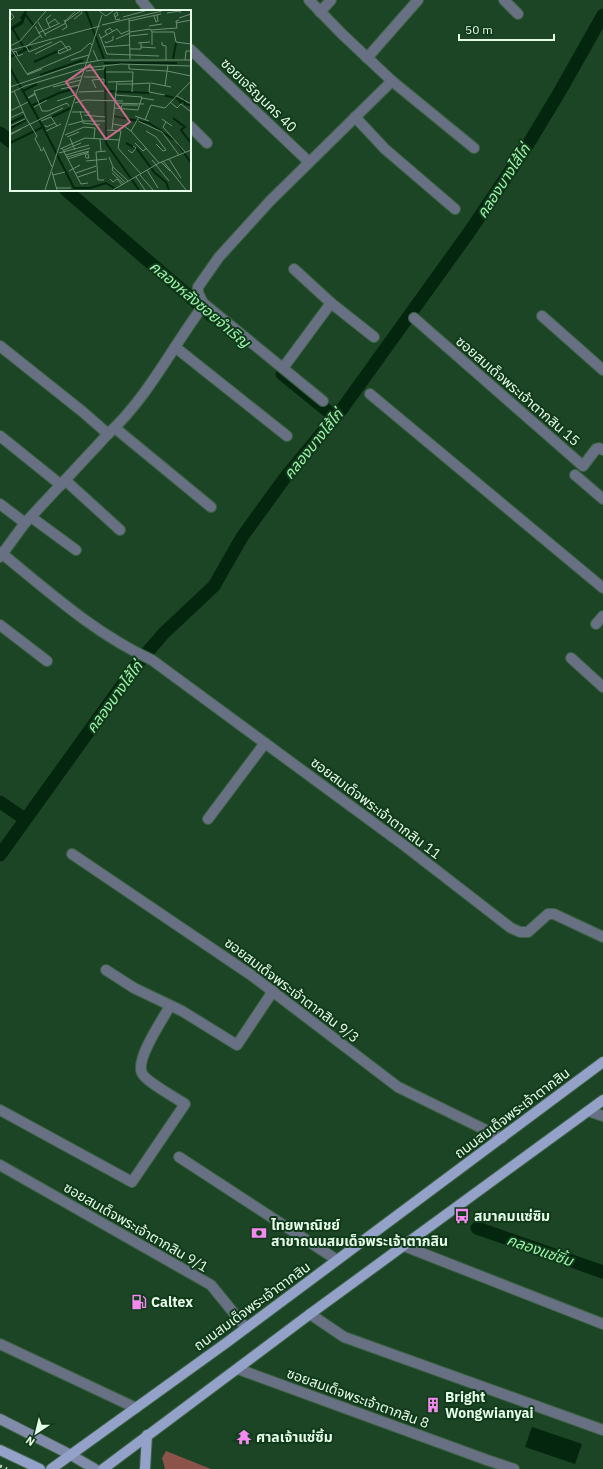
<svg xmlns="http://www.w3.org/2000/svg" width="603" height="1469" viewBox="0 0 603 1469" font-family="'IBM Plex Sans','Noto Sans Thai',sans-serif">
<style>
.green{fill:#8b534a}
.water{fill:#05260e}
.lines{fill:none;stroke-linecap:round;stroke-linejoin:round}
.canal{stroke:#05260e;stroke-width:13}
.minor-casing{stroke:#3c6244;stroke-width:12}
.secondary-casing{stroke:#3c6244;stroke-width:12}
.primary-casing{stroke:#3c6244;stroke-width:12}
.minor{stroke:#687083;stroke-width:10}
.secondary{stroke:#818cab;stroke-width:10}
.primary{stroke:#94a2ca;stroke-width:10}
.rail{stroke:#bfdac4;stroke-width:3;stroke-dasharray:2 4;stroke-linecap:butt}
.labels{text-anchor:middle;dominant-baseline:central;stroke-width:4;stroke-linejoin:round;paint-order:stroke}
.street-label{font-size:14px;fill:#e5fce8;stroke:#113a1b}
.poi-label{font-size:14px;font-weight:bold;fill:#e5fce8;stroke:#113a1b;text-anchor:start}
.water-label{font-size:15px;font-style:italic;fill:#9ef4ad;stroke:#113a1b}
.inset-river{fill:none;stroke:#05260e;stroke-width:2}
.inset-road{fill:none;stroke:#6c8e73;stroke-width:1}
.view{fill:#ce688c;fill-opacity:0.15;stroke:#ce688c;stroke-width:2}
.inset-edge{fill:none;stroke:#e5fce8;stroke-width:2}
</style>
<rect width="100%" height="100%" fill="#1c4525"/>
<!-- green -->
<polygon class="green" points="166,1451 211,1469 165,1469 162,1458"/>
<!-- water -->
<polygon class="water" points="532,1427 582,1444 575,1464 525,1447"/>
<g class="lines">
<!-- canal -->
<g class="canal">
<polyline points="0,133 11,142"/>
<polyline points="66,190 212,316"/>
<polyline points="282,374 335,417"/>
<polyline points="0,802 25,819"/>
<polyline points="0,855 138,663 164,633 214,586 242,537 284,479 342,409 470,231 527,146 559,93 603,15"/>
<polyline points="477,1228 603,1272"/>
</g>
<!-- minor casing -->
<g class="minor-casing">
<g id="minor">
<polyline points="141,0 150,11"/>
<polyline points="309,0 342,34 392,81 474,148"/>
<polyline points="504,0 518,14"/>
<polyline points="320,12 331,0"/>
<polyline points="190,49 309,162"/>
<polyline points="367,58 418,0"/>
<polyline points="355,117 385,149 455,209"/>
<polyline points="190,126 207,143"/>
<polyline points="203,303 323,401"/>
<polyline points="331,303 374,337"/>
<polyline points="542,316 603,370"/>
<polyline points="414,318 583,466 596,449 599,448 603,450"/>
<polyline points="0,346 83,412 108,434"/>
<polyline points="175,347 287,436"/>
<polyline points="283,368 331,303 294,269"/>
<polyline points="370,394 603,588"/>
<polyline points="115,428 211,507"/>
<polyline points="0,436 61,485"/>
<polyline points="575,475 603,499"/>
<polyline points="65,480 120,530"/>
<polyline points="0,504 25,523"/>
<polyline points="31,517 76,550"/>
<path d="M0 552C48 591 95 634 152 660L405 846 511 928 520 932H528L548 914H554L603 937"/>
<path d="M0 557 25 523 108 434C148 397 171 349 203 306V303L198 293V287L219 257 270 201 392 81"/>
<polyline points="596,624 603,616"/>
<polyline points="0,625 47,661"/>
<polyline points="571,658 603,687"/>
<polyline points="208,819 265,743"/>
<polyline points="72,854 251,975 398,1087 502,1138"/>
<polyline points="106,970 134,988 182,1011 237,1045 273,991"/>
<path d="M0 1110 132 1182 185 1104C176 1098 145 1081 142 1073 135 1059 163 1019 170 1006"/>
<polyline points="588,1111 603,1116"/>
<polyline points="179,1157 337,1260"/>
<polyline points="0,1165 211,1285 246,1328"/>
<polyline points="404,1246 603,1324"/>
<polyline points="310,1314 344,1337 603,1430"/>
<polyline points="0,1344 136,1408"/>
<polyline points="238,1369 487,1460 514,1469"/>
</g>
</g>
<!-- secondary casing -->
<g class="secondary-casing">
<polyline id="secondary" points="0,1419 71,1455 95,1469"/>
</g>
<!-- primary casing -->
<g class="primary-casing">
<g id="primary">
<polyline points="0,1450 40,1469"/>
<polyline points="51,1469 226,1343 603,1062"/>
<polyline points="103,1469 310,1314 603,1100"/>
<polyline points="145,1469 147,1435"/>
</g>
</g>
<!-- minor -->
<use href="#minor" class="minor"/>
<!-- secondary -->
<use href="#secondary" class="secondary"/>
<!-- primary -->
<use href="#primary" class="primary"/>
<!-- rail -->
<polyline class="rail" points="0,1466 7,1469"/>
</g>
<!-- icons -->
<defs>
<g id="bus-bare" transform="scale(1.2)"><path d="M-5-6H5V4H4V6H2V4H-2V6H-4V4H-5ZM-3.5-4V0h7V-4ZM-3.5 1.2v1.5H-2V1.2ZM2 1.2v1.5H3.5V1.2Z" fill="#f489ef" stroke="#113a1b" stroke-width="2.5" paint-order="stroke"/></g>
<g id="bank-bare" transform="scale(1.2)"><path d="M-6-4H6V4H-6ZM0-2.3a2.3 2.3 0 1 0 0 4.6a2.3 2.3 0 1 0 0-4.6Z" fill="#f489ef" stroke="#113a1b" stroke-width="2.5" paint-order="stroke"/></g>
<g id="fuel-bare" transform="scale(1.2)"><path d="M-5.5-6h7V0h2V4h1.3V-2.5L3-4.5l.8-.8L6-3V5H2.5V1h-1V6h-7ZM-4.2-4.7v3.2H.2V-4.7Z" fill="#f489ef" stroke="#113a1b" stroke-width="2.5" paint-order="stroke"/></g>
<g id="building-bare" transform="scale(1.2)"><path d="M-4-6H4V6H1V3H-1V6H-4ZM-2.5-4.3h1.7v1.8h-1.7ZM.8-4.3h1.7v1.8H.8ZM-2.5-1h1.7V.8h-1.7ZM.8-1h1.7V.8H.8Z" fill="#f489ef" stroke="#113a1b" stroke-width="2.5" paint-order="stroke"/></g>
<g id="temple-bare" transform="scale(1.2)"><path d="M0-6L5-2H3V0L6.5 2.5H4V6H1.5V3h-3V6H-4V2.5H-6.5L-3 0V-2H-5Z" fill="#f489ef" stroke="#113a1b" stroke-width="2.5" paint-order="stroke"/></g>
</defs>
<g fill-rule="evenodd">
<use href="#bus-bare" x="462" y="1216"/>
<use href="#bank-bare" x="259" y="1233"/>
<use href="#fuel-bare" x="139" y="1302"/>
<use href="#building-bare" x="433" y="1405"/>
<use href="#temple-bare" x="244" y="1437"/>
</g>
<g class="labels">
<!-- street labels -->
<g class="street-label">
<text transform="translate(259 95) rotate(44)">ซอยเจริญนคร 40</text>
<text transform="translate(518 391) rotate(41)">ซอยสมเด็จพระเจ้าตากสิน 15</text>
<text transform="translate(376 808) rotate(37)">ซอยสมเด็จพระเจ้าตากสิน 11</text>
<text transform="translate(292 990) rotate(37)">ซอยสมเด็จพระเจ้าตากสิน 9/3</text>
<text transform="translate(512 1113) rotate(-37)">ถนนสมเด็จพระเจ้าตากสิน</text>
<text transform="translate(136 1227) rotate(30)">ซอยสมเด็จพระเจ้าตากสิน 9/1</text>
<text transform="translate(252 1306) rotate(-36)">ถนนสมเด็จพระเจ้าตากสิน</text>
<text transform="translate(358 1398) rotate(20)">ซอยสมเด็จพระเจ้าตากสิน 8</text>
</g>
<!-- poi labels -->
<g class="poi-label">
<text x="474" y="1216">สมาคมแซ่ซิม</text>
<text x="271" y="1225">ไทยพาณิชย์<tspan x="271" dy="16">สาขาถนนสมเด็จพระเจ้าตากสิน</tspan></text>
<text x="151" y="1302">Caltex</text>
<text x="445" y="1397">Bright<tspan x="445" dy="16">Wongwianyai</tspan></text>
<text x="256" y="1437">ศาลเจ้าแซ่ซิ้ม</text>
</g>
<!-- water labels -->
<g class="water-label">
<text transform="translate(503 181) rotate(-57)">คลองบางไส้ไก่</text>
<text transform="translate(200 304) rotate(40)">คลองหลังซอยจำเริญ</text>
<text transform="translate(313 444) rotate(-51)">คลองบางไส้ไก่</text>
<text transform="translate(114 697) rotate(-54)">คลองบางไส้ไก่</text>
<text transform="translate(540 1250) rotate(19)">คลองแซ่ซิ้ม</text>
</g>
</g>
<!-- overview -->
<g transform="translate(10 10)">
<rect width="181" height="181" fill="#1c4525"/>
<path d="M15 1H17L13 14 0 21V18L12 10 10 8Z" fill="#05260e"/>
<path class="inset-river" d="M76 1 94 49M15 4 24 16M3 19 15 40M0 47 21 37M163 49 166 33M24 52 48 41M94 53H167M95 57 96 133 129 180M0 58 33 117 64 178H80L96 173 107 180M30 65 73 50M13 81 27 74M96 81 139 83M153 85 169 89 170 92 174 90 175 94 181 95M21 96 49 83 68 78M103 106 139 113 164 130M42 107 61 98M163 108 175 117 171 120 181 133M0 113 14 106M1 118 16 110M0 133 33 117M116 133 127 139 145 163 156 172 159 180M168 134 181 153"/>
<path class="inset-road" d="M89 1 96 6 103 1M0 2 4 7 0 11M157 3 170 1V3M144 6 146 12 148 11 147 5M105 7 108 5 107 2 104 4 106 10 110 9M113 7 135 1M169 8 181 4M64 9 72 3 71 1M119 9 120 49M55 11 65 2M119 11 151 4M28 12 36 26M55 12 70 1M166 13 181 10M38 14 45 9 48 13M92 15 152 1M25 16 32 28M139 16 152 14M40 18 36 9 41 5M52 20 57 17 54 10M141 20 167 18 166 11 169 10M120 22 140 19 142 22H164L166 32 181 34M142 22V35M28 23 50 13M35 24 56 13M89 24 97 44 149 46M97 25 95 21 100 18 103 22M120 26 138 24M91 28 107 19 111 24 120 20M106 29 120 23M95 31 96 33 103 30V26M152 32V35L156 36V50M128 33 140 32M18 35 30 26M0 36 10 31 36 1M16 36 19 42 42 32M59 36 61 39 49 44 48 41ZM0 37 17 64 71 41 80 33 82 35M94 37 120 35M131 37 146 38M120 39H131V33M1 40 90 16M83 40 88 51M3 42 6 41 8 46 13 44M25 44 51 31 58 40M61 50 79 45M175 50 176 41H181M119 54V59L157 61 181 66M76 61 94 59V56M96 62H123M17 65 32 59M74 67H89M98 72 123 71M141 73 161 77M108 74H122M122 74 140 73 139 82 155 85M155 76 158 55M0 77 68 54 92 50H181M43 77 71 70M86 78 82 70 94 69V73M51 79 69 75M4 81 16 108 27 126 25 129 30 138 31 141 34 139M69 82 94 81M122 82 123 62M0 83 15 76 75 58 111 54 181 56M25 83 18 88 26 84M167 86 181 94M132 88 144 90M47 91 65 85M160 92 167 98 171 94 181 102M65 93 75 90 113 91M105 93 134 94M24 97 37 90M104 98 128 100 132 87 105 85M111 99 112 95H128M0 101 18 92M38 101H32L24 81 72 66M38 101 57 93 59 96M70 101 73 113 90 115M62 102H80M74 105 95 107M125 106 139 111M0 108 13 102M152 109 162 116M135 110 141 95 155 98 181 71M31 111 41 107 47 116M128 111 152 122 169 145M156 112 153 117 175 142M103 114 114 116 121 121 149 153M35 115 36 117 45 113M58 115 73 111H95M0 116 15 109M97 120 111 121 108 138 131 164M102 120 107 72M36 121 51 114M121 121 129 107M136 121 146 127 156 140 153 141 146 134M0 124 53 98M0 125 11 119M55 125 74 117 85 118 84 128M57 127 69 122M60 128 65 140M90 129 91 141M125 133 133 141 137 138M33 137 42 157M52 138 71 174 78 173M50 139 75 128 109 130M54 140 71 133M118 140 122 143 126 138 123 136M49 143 79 135M75 144 76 148H79L78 144H76M56 145 80 138M57 147 79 141M99 147 103 157 118 171M58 149 79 142M159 149 171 168M142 150 159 171M76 151 97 149M153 151 176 180M151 152 160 161M103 157 102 160 115 172M137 160 148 178M59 161 70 155M42 162 47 180M66 163 86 156M102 163 114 174M43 165 55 162M130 165 143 180M68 167 86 161M126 167 135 180M100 169 103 172 107 169 112 175M94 170H88L86 142 96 141M46 178H61M35 180 92 5M103 180 149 153 181 140"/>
<path class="view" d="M80 55 120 112 96 129 56 72Z"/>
<rect width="181" height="181" class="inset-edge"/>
</g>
<!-- north arrow -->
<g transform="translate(36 1433) rotate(215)" stroke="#113a1b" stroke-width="3" paint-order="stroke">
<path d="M0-3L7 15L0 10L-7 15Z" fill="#e5fce8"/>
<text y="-6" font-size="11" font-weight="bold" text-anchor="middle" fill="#e5fce8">N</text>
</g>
<!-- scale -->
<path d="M459 34v6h95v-6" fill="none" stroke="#e5fce8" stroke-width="2"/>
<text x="465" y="34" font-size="12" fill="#e5fce8" stroke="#113a1b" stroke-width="3" paint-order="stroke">50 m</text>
</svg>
